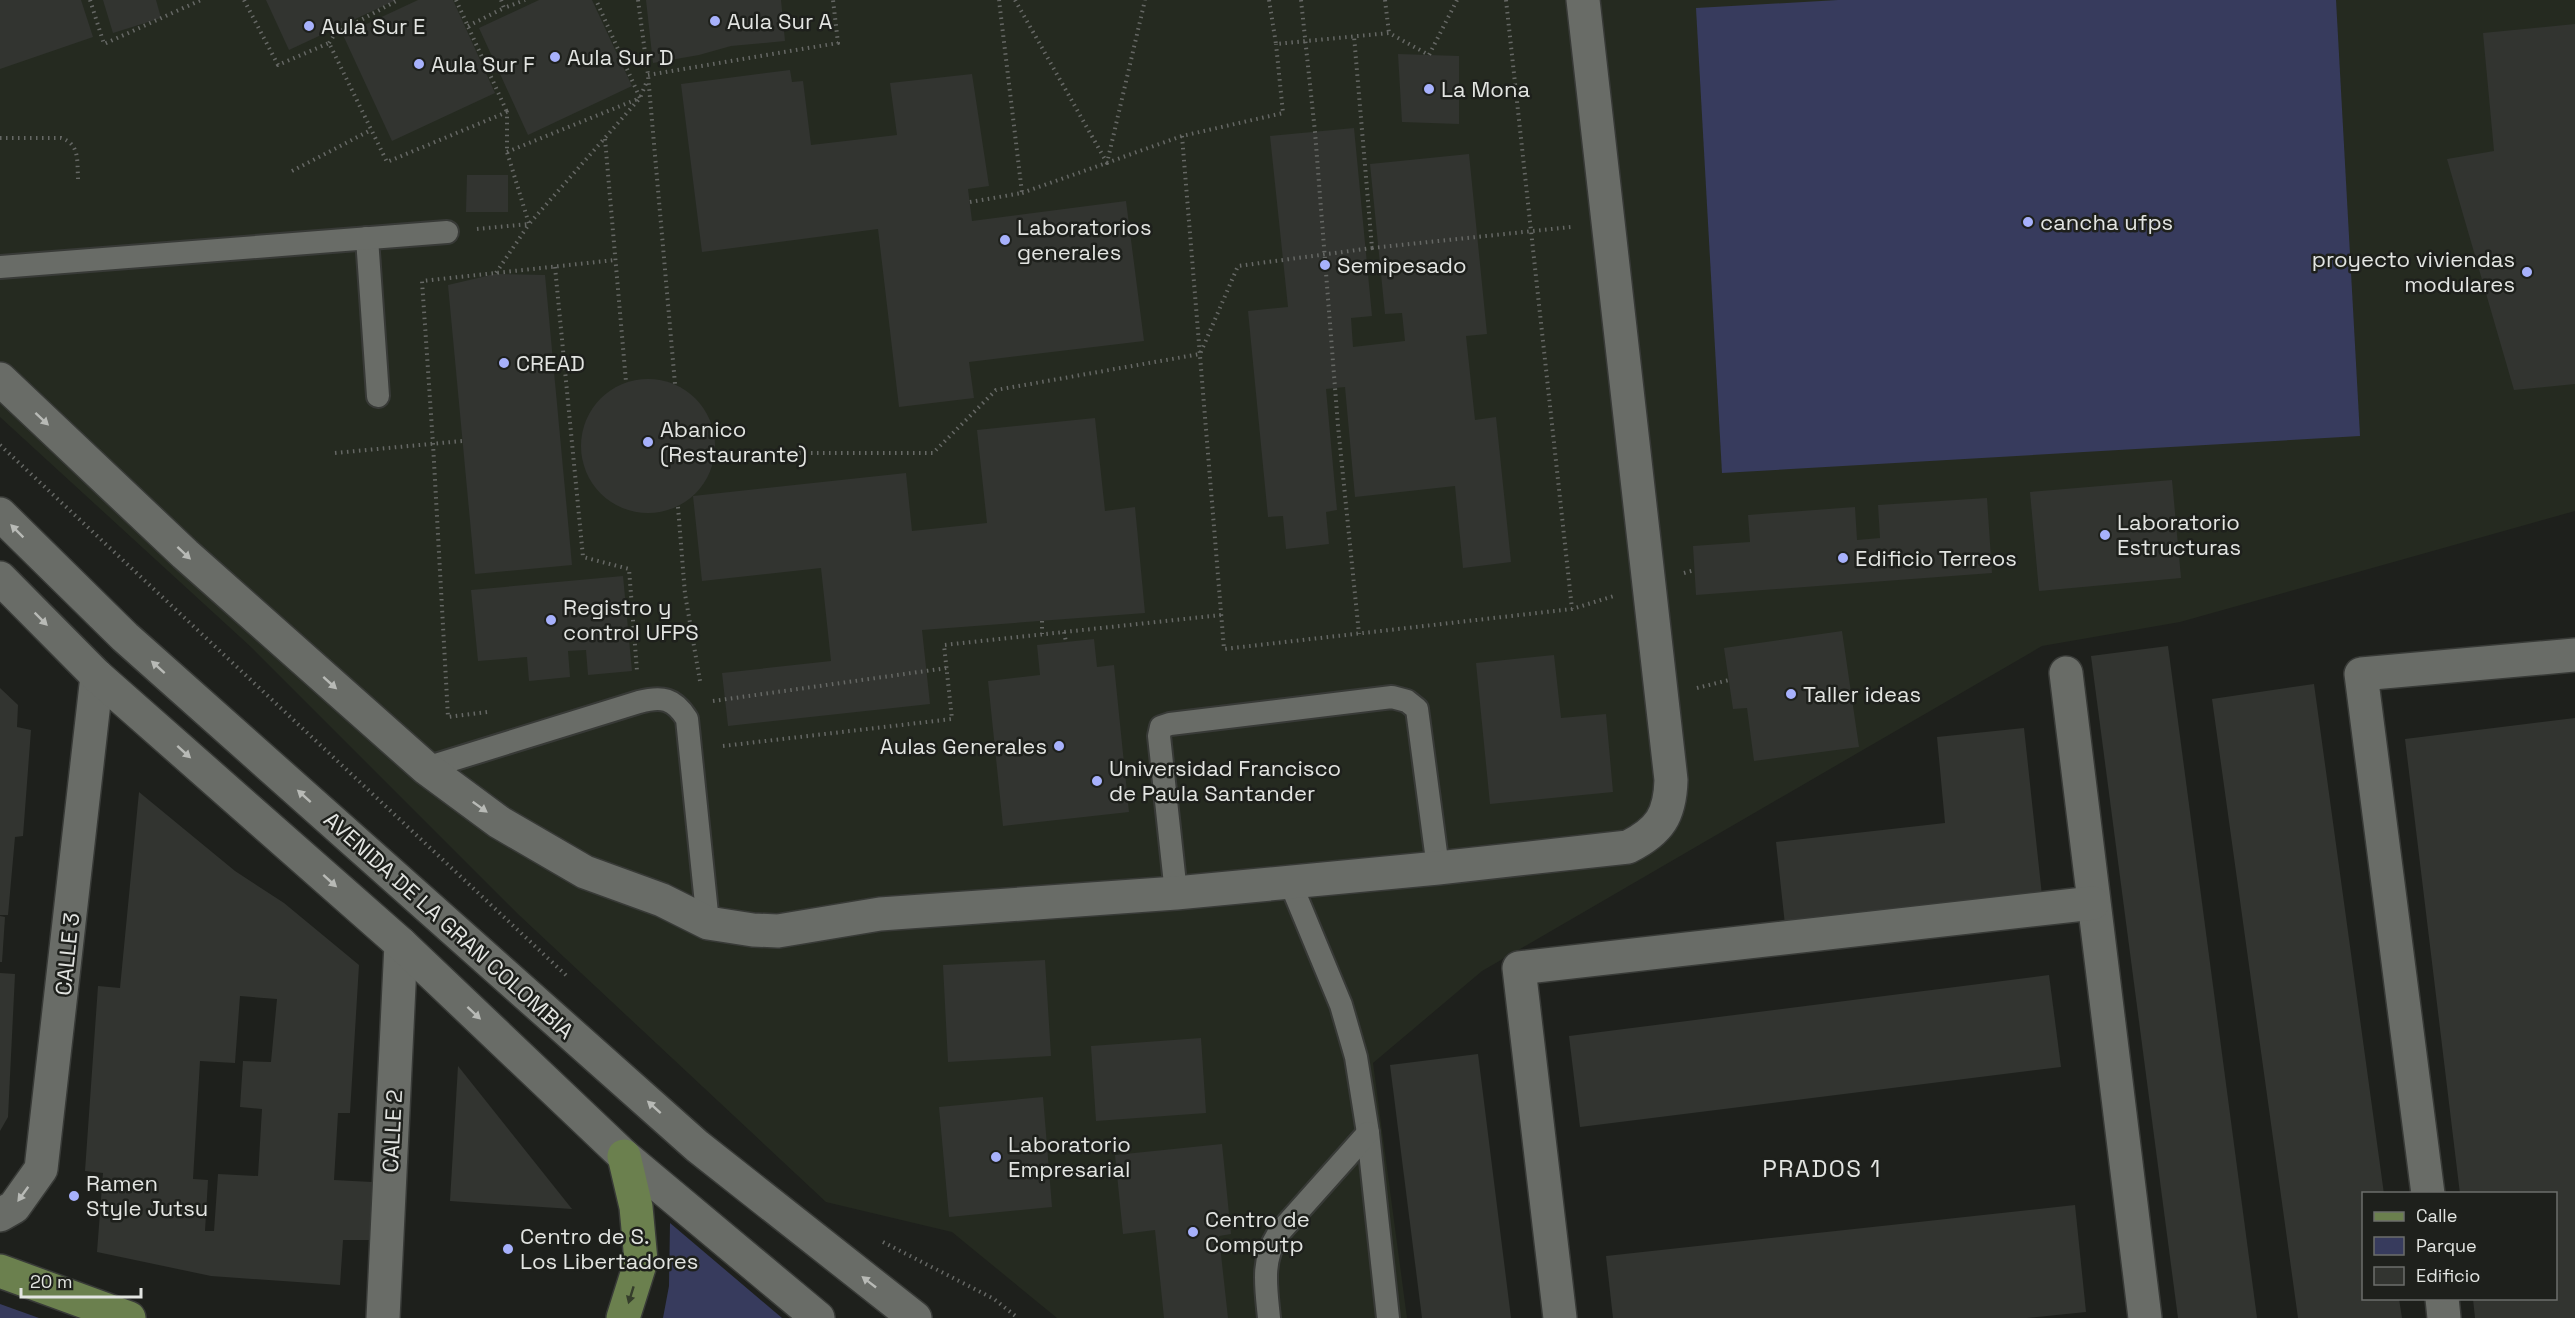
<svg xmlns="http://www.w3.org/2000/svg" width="2575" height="1318" viewBox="0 0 2575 1318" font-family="'Space Grotesk',sans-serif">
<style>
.built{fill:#252a20}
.green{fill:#373b5d}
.building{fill:#323430;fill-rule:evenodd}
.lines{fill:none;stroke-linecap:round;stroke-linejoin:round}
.service-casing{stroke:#383a37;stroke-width:26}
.minor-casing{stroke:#383a37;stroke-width:36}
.tertiary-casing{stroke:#383a37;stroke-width:36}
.primary-casing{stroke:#383a37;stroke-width:36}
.path{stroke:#666865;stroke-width:4;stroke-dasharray:1.5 4.5;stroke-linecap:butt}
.service{stroke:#696c67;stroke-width:22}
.minor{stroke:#696c67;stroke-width:33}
.tertiary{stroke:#696c67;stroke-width:33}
.primary{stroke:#6b804e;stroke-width:33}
.oneway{fill:#b8bab6}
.oneway2{fill:#353d2b}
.poi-dot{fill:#a7b1fc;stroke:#1e201c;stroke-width:2}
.labels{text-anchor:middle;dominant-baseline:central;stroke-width:5;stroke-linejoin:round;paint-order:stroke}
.poi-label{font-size:22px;fill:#e2e4e1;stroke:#1e201c;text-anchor:start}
.street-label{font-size:22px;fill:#e2e4e1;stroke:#1e201c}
.neighbourhood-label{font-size:24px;letter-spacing:1.5px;fill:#e2e4e1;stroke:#1e201c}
</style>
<rect width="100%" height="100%" fill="#1e201c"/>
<!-- built -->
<polygon class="built" points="0,0 2575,0 2575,511 2180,622 2042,646 1482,971 1373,1063 1407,1318 1057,1318 952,1232 826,1202 519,915 251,647 0,417"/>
<!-- green -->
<g class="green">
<polygon points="1838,0 2336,0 2360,436 1722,473 1696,8"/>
<polygon points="670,1223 782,1318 663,1318 669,1286"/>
<polygon points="0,1304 39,1318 0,1318"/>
</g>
<!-- building -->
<g class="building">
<polygon points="0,0 81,0 93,37 0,69"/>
<polygon points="103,0 156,0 161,18 113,33"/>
<polygon points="266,0 396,0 289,50"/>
<polygon points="418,0 453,0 495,93 392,141 343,35"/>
<polygon points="539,0 592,0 632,86 528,135 479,28"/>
<polygon points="646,0 781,0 785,41 731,46 699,55 653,63"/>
<polygon points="2575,24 2575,384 2514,390 2447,159 2494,151 2483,33"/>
<polygon points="1398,54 1459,56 1459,124 1402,122"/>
<polygon points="790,70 792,82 803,81 811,145 897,135 890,83 972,74 989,186 968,189 972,221 1126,201 1144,341 969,362 974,398 899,407 878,229 702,252 681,84"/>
<polygon points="1354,128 1372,316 1351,318 1353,347 1405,341 1402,313 1385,314 1370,164 1469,154 1487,334 1466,336 1475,420 1496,417 1511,562 1463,568 1455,486 1355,497 1345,387 1326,389 1337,510 1326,512 1329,544 1286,549 1283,516 1268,517 1248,311 1288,307 1270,136"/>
<polygon points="467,175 508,175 508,212 466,212"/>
<polygon points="495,274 545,275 572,565 475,574 448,285"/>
<circle cx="648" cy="446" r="67"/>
<polygon points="1095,418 1105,511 1135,507 1145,613 922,630 930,704 728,726 722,673 831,661 821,568 702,581 693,496 906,473 912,531 987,523 977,430"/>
<polygon points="2172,480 2181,578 2039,591 2030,492"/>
<polygon points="1987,498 1992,573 1696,595 1693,546 1750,542 1748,515 1855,507 1857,540 1880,538 1878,505"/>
<polygon points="623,576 632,671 588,675 586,650 568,651 570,677 529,681 527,657 478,661 471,590"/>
<polygon points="1842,631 1859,747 1754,761 1747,708 1733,709 1724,648"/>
<polygon points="1094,639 1097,667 1114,665 1129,812 1003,826 988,681 1040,675 1037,645"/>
<polygon points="2168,646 2257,1318 2178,1318 2091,656"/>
<polygon points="1554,655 1561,718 1606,714 1613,792 1490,804 1476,663"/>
<polygon points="2314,684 2384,1194 2364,1194 2364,1298 2399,1299 2402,1318 2298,1318 2212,699"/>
<polygon points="0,688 18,705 17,727 31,730 23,836 15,837 8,915 0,915"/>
<polygon points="2575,718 2575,1318 2475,1318 2473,1299 2556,1299 2556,1194 2460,1194 2405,739"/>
<polygon points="2024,728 2043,905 1786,934 1776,842 1945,823 1937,737"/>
<path d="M139 792 235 871 284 903 359 965 350 1113H338L334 1180 372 1182 370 1240H343L340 1285 211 1276 97 1252 103 1173 85 1171 98 986 120 988ZM240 996 277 999 271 1062 243 1061 240 1107 262 1109 258 1176 218 1174 214 1231H205L208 1180 193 1179 200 1061 235 1063Z"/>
<polygon points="0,916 5,917 2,962 0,962"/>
<polygon points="1045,960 1051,1056 948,1062 943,965"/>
<polygon points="0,973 15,974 8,1117 0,1131"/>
<polygon points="2049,975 2061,1067 1580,1127 1569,1036"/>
<polygon points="1201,1038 1206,1113 1096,1121 1091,1046"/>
<polygon points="1478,1054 1511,1318 1422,1318 1390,1065"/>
<polygon points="458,1066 572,1209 450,1201"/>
<polygon points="1043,1097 1052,1207 949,1217 939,1107"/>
<polygon points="1222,1144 1231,1234 1219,1236 1228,1318 1164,1318 1155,1230 1123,1234 1115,1155"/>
<polygon points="2075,1205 2086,1312 2027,1318 1613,1318 1606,1256"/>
</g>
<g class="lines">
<!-- service casing -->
<g class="service-casing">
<g id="service">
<polyline points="367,238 378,396"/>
<polyline points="0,267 447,232"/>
<path d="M426 768 639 702C662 696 674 698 687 719L708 923"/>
<polyline points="1290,882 1341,1005 1356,1057 1368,1133 1388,1318"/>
<polyline points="1176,893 1159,736 1161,727 1170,724 1392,697 1407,701 1417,709 1438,868"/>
<path d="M1269 1318C1266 1287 1261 1261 1278 1234L1368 1133"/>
</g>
</g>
<!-- minor casing -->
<g class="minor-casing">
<g id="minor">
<path d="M0 379 185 554 426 768 499 822 585 872 662 900 708 923 753 930 778 931 880 914 1176 893 1438 868 1628 847C1660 831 1670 815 1671 780L1583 0"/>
<polyline points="2066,673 2145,1318"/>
<polyline points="2428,1194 2361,674 2575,655"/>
<polyline points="0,1215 14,1207 41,1169 97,676"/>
<polyline points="2442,1298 2444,1318"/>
<polyline points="383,1318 401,944"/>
<polyline points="1560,1318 1519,968 2093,903"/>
</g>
</g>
<!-- tertiary casing -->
<g class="tertiary-casing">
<g id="tertiary">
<polyline points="0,514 125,637 697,1146 915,1318"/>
<polyline points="0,578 97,676 401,944 624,1156 818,1318"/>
</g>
</g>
<!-- primary casing -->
<g class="primary-casing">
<g id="primary">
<polyline points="0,1271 129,1318"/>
<polyline points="623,1318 641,1261 636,1207 624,1156"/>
</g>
</g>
<!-- path -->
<g class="path">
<polyline points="90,0 104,44 201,0"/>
<polyline points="244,0 278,65 329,43 387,162 507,112 507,152 529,224 496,273"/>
<polyline points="456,0 507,112"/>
<polyline points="501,0 504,8 525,0"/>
<polyline points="638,0 648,75 675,384"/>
<polyline points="1015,0 1107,163 1145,0"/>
<polyline points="1269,0 1276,44 1389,33 1429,55 1457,0"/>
<polyline points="1301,0 1315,132 1338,426 1359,634"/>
<polyline points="1385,0 1389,33"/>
<polyline points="1506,0 1572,609"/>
<polyline points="468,26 504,8"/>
<polyline points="329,43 335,34 398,0"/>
<polyline points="648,75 838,43 833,0"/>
<polyline points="1182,136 1224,649 1572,609 1614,596"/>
<path d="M0 138H61C80 144 77 161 78 179"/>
<polyline points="605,139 626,382"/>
<polyline points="507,152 640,98 596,0"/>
<polyline points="292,171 371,130"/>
<polyline points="1022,193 1182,136 1283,113 1276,44"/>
<polyline points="970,202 1022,193 999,0"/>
<polyline points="477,229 529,224 640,98 647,81"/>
<polyline points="1372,248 1571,227"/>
<polyline points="555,267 583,557 629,569 637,671"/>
<polyline points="0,445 569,978"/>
<polyline points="335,453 462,441"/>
<polyline points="715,453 933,453 996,390 1200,354 1238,266 1372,248 1354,36"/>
<polyline points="678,507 685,594 700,681"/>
<polyline points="1684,573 1695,570"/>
<polyline points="1042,621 1042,634"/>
<polyline points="1064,632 1066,642"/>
<polyline points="1697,688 1729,680"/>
<polyline points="713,701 947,668"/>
<polyline points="487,712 448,717 433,444 422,281 615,260"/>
<polyline points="723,746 952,719 944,645 1221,615"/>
<polyline points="883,1242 994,1299 1018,1318"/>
</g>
<!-- service -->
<use href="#service" class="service"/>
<!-- minor -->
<use href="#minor" class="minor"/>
<!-- tertiary -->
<use href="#tertiary" class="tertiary"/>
<!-- primary -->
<use href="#primary" class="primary"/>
</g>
<!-- one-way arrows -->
<defs><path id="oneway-solid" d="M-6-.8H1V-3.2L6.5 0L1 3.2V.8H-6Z" transform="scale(1.5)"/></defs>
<g class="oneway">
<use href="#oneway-solid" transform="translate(42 419) rotate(43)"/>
<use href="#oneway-solid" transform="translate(17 531) rotate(-135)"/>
<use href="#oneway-solid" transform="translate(184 553) rotate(43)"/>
<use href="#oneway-solid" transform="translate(41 619) rotate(45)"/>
<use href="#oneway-solid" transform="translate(158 667) rotate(-138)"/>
<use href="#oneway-solid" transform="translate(330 683) rotate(42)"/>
<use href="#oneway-solid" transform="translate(184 752) rotate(42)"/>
<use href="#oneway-solid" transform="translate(304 796) rotate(-138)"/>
<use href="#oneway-solid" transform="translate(480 807) rotate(36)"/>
<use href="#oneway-solid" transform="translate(330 881) rotate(42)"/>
<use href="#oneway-solid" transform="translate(474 1013) rotate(43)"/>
<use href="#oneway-solid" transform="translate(654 1107) rotate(-138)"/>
<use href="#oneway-solid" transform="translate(23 1194) rotate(126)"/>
<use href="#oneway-solid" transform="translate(869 1282) rotate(-142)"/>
</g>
<use class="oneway2" href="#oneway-solid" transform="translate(631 1295) rotate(107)"/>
<!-- markers -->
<g class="poi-dot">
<circle cx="715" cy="21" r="6"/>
<circle cx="309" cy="26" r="6"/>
<circle cx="555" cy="57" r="6"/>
<circle cx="419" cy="64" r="6"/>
<circle cx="1429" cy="89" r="6"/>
<circle cx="2028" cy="222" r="6"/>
<circle cx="1005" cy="240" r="6"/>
<circle cx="1325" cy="265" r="6"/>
<circle cx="2527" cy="272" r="6"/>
<circle cx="504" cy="363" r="6"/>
<circle cx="648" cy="442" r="6"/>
<circle cx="2105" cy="535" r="6"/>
<circle cx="1843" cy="558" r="6"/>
<circle cx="551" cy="620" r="6"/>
<circle cx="1791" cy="694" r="6"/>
<circle cx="1059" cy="746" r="6"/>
<circle cx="1097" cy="781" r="6"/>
<circle cx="996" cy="1157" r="6"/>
<circle cx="74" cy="1196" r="6"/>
<circle cx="1193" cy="1232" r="6"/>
<circle cx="508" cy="1249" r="6"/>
</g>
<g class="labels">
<!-- poi labels -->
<g class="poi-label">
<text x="727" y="21">Aula Sur A</text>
<text x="321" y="26">Aula Sur E</text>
<text x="567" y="57">Aula Sur D</text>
<text x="431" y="64">Aula Sur F</text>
<text x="1441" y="89">La Mona</text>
<text x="2040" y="222">cancha ufps</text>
<text x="1017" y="227">Laboratorios<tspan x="1017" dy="25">generales</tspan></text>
<text x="2515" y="259" text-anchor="end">proyecto viviendas<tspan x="2515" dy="25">modulares</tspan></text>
<text x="1337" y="265">Semipesado</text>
<text x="516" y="363">CREAD</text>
<text x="660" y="429">Abanico<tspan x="660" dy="25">(Restaurante)</tspan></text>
<text x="2117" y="522">Laboratorio<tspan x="2117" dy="25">Estructuras</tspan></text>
<text x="1855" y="558">Edificio Terreos</text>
<text x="563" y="607">Registro y<tspan x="563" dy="25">control UFPS</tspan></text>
<text x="1803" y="694">Taller ideas</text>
<text x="1047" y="746" text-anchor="end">Aulas Generales</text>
<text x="1109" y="768">Universidad Francisco<tspan x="1109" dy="25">de Paula Santander</tspan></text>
<text x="1008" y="1144">Laboratorio<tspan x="1008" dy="25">Empresarial</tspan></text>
<text x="86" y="1183">Ramen<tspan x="86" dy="25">Style Jutsu</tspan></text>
<text x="1205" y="1219">Centro de<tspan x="1205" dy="25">Computp</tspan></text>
<text x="520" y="1236">Centro de S.<tspan x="520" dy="25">Los Libertadores</tspan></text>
</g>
<!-- street labels -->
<g class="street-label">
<text transform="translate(449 925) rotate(42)">AVENIDA DE LA GRAN COLOMBIA</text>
<text transform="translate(67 954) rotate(-84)">CALLE 3</text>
<text transform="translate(392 1131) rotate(-87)">CALLE 2</text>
</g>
<!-- neighbourhood labels -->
<g class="neighbourhood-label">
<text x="1822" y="1168">PRADOS 1</text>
</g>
</g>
<!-- legend -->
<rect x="2362" y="1192" width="195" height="108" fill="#1e201c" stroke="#6c6e6b" stroke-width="1.5"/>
<rect x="2374" y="1212" width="30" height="9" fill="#6b804e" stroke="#6c6e6b" stroke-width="1.5"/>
<text x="2416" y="1222" font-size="18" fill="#e2e4e1">Calle</text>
<rect x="2374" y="1237" width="30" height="18" fill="#373b5d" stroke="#6c6e6b" stroke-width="1.5"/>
<text x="2416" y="1252" font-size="18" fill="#e2e4e1">Parque</text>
<rect x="2374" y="1267" width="30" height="18" fill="#323430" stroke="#6c6e6b" stroke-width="1.5"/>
<text x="2416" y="1282" font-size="18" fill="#e2e4e1">Edificio</text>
<!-- scale -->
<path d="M21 1288v9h120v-9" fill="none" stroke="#e2e4e1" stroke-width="3"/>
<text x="30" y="1288" font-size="18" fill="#e2e4e1" stroke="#1e201c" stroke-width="4.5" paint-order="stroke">20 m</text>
</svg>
